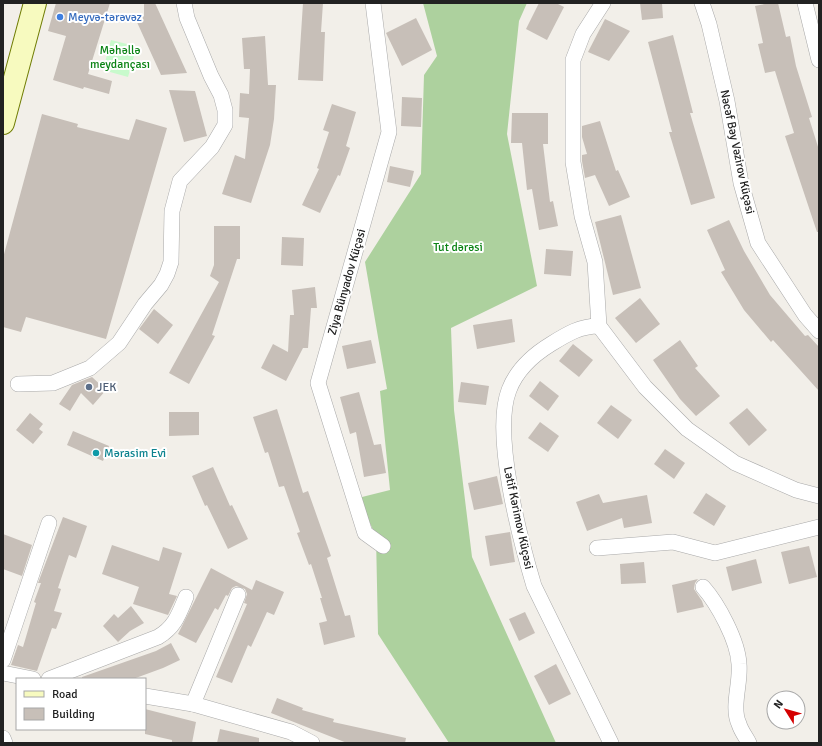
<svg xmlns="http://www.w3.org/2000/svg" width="822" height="746" viewBox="0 0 822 746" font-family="Signika,sans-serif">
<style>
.forest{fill:#add19e}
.park{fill:#c8facc}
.building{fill:#c7bfb8}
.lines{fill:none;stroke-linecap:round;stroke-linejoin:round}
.street-casing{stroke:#a9a9a9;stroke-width:16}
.secondary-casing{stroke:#707d05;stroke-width:24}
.street{stroke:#fff;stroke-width:15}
.secondary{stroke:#f7fabf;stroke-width:22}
.shop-dot{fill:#3f7fe0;stroke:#fff;stroke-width:1.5}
.service-dot{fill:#5c6f8a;stroke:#fff;stroke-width:1.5}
.culture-dot{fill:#0f9aa8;stroke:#fff;stroke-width:1.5}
.labels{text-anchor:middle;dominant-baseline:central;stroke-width:4;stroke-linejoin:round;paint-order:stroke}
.shop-label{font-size:12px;fill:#366cbe;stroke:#fff;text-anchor:start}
.park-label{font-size:12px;fill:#0c8416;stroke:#fff}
.street-label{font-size:12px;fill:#222;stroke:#fff}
.service-label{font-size:12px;fill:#4e5e75;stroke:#fff;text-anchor:start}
.culture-label{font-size:12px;fill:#0d838f;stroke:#fff;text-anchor:start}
</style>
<rect width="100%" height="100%" fill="#f2efe9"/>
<!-- forest -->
<polygon class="forest" points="423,3 527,3 519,21 507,134 537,286 451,328 454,410 472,557 556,743 449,743 378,634 376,536 358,498 390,490 380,391 387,389 365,262 421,174 424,75 437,56"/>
<!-- park -->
<polygon class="park" points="111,40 131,45 134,56 128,77 103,70"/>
<!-- building -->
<g class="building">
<polygon points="56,3 110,3 88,74 112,81 109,94 84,87 83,89 53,80 66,36 48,31"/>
<polygon points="144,3 155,3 187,73 161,75 136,20 144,16"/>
<polygon points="303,3 323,3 321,32 325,32 323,81 298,80"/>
<polygon points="539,3 556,3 564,7 547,40 526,29"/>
<polygon points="640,3 662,3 663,18 642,20"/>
<polygon points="770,3 778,3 786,37 790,36 796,66 812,117 809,118 819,150 819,232 817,232 785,136 794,133 775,71 765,73 758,44 763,43 755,6"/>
<polygon points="416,18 432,50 402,66 386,33"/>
<polygon points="605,19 630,31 609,61 588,52"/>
<polygon points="673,35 693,113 690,113 715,198 691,205 669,132 672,132 648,42"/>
<polygon points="265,36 268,85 276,85 274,119 270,145 251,203 222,194 235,155 245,159 249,118 239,117 240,93 249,94 250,69 244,69 242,38"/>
<polygon points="169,90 195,91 207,136 184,142"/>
<polygon points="402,97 422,98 421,127 401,126"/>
<polygon points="332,104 356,112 346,146 350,148 340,176 338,175 320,213 302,205 319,169 317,168 329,132 323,130"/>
<polygon points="512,113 548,113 548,144 543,144 550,202 553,201 558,226 539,230 532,189 527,190 522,143 511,143"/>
<polygon points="42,114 78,124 77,127 129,140 136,119 167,128 106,339 26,317 21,332 3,327 3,258"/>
<polygon points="600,121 616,171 618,170 630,197 609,206 595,175 585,178 582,161 582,155 587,154 582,137 582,126"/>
<polygon points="390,166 414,171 410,187 387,182"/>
<polygon points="621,215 641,288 613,295 595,222"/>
<polygon points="729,220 744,251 770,295 805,336 808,335 819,347 819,391 773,340 771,342 744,310 721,272 725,270 707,230"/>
<polygon points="214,226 240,226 240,259 237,259 212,335 215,336 189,384 169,373 219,282 210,276 214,265"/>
<polygon points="282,237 304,238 303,266 281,265"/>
<polygon points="546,249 573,251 571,276 544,274"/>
<polygon points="315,287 317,308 311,308 308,348 303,348 286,381 261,368 273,344 288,352 290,315 294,315 292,290"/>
<polygon points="640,298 660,324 636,343 615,318"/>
<polygon points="154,309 173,325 158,344 139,329"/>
<polygon points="512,319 515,342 477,349 473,325"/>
<polygon points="371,340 376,363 347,369 342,346"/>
<polygon points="680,340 698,366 695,368 720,396 696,416 680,399 653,360"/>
<polygon points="573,344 593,360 579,377 559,361"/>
<polygon points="92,377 106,390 93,405 81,393 70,411 59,404 72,385"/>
<polygon points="540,381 559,396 548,411 529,396"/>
<polygon points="461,382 489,386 486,405 458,402"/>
<polygon points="359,392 374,445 381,444 386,473 364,477 356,432 350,434 340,397"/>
<polygon points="611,405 632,420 618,439 597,423"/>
<polygon points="747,408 767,430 749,446 729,423"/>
<polygon points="277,409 303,493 308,491 331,556 327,558 345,616 350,615 355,637 324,645 319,623 327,621 320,598 322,598 311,564 309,565 297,533 300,532 284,486 279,487 268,452 265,453 253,417"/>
<polygon points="169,412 199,412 199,435 169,436"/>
<polygon points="30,413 43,424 39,429 43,432 33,444 16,430"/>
<polygon points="540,422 559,436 548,452 528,438"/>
<polygon points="73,431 109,446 103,461 67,445"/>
<polygon points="665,449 685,463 674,479 654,464"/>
<polygon points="213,467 230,506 232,505 248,539 228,549 207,505 205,506 192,476"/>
<polygon points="497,476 503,504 474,510 468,483"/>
<polygon points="706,493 726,506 714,526 693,513"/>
<polygon points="599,494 603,503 647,495 652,523 624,528 622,518 587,531 576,502"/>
<polygon points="63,517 87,526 76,558 69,555 58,588 61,589 54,611 62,613 56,629 52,628 37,671 11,665 18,645 23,647 36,603 34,602 41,583 38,583"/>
<polygon points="510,532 515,562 490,566 485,536"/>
<polygon points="3,534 32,545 22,576 3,569"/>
<polygon points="112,545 159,561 163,547 182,553 169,594 177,596 168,615 133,604 139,587 102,574"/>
<polygon points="809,546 817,577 789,584 781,552"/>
<polygon points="756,559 762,583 732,591 726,567"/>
<polygon points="644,562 646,583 621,584 620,564"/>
<polygon points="211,568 252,590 256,580 284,592 274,615 267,612 251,647 248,645 232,683 216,677 247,604 244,603 247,594 245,589 236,586 232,588 228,596 226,595 218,610 215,608 196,643 178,634"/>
<polygon points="698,579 695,583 694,589 702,601 704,607 677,613 672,585"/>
<polygon points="131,606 144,623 130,631 118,642 103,626 114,614 118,618"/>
<polygon points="525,612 535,633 519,641 509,619"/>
<polygon points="171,643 180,660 163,668 133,679 82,679 82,677 156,651"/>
<polygon points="556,664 571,694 549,705 534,676"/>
<polygon points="277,698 303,708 302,710 334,719 333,722 406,738 405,743 347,743 271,713"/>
<polygon points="145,709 196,722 192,743 172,743 172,740 145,734"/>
<polygon points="220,729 259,738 259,743 217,743"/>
</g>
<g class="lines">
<!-- street casing -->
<g class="street-casing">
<g id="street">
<polyline points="373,3 389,132 318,383 365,533 383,546"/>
<polyline points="603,3 583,34 573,60 573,162 582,216 595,262 599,326 645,387 687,429 735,463 796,490 819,496"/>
<polyline points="702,3 709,24 727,101 741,183 758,243 805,315 819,331"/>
<polyline points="805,3 819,60"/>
<path d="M599 326C580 326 567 334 551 344 533 355 517 369 509 390 492 434 520 539 534 586L611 743"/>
<polyline points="18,384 53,383 90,368 119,343 145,304 161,285 167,274 171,262 172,211 180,181 212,147 225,125 225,110 221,95 211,76 187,18 184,3"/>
<polyline points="597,548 673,542 715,553 819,527"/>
<path d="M703 587C718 604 738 641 739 664 741 683 731 707 739 724 741 731 746 737 749 743"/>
<polyline points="3,660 49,523"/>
<polyline points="3,673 33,679"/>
<path d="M49 679 158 637C175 627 179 614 186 597"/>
<polyline points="145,696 193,704 291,732 312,743"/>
<polyline points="193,704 238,595"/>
<polyline points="3,738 5,743"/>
</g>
</g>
<!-- secondary casing -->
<g class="secondary-casing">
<polyline id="secondary" points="3,123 35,3"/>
</g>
<!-- street -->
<use href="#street" class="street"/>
<!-- secondary -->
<use href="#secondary" class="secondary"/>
</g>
<!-- markers -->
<circle class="shop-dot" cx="60" cy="17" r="4"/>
<circle class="service-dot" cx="89" cy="387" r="4"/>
<circle class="culture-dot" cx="96" cy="453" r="4"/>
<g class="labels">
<!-- shop labels -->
<g class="shop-label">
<text x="68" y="17">Meyvə-tərəvəz</text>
</g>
<!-- park labels -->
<g class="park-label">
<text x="120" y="50">Məhəllə<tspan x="120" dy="14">meydançası</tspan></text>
<text x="458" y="247">Tut dərəsi</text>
</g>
<!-- street labels -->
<g class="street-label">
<text transform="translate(737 152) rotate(78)">Nəcəf Bəy Vəzirov Küçəsi</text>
<text transform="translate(347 282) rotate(-74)">Ziya Bünyadov Küçəsi</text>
<text transform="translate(518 518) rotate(78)">Lətif Kərimov Küçəsi</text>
</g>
<!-- service labels -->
<g class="service-label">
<text x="97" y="387">JEK</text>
</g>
<!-- culture labels -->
<g class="culture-label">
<text x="104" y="453">Mərasim Evi</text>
</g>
</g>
<!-- border -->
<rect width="822" height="746" fill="none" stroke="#222222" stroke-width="8"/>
<!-- legend -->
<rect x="16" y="678" width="130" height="52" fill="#ffffff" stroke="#a7a7a7"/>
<rect x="24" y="691" width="20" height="6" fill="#f7fabf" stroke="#a7a7a7"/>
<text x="52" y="698" font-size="12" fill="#222222">Road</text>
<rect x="24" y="708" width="20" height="12" fill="#c7bfb8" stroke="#a7a7a7"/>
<text x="52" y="718" font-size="12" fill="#222222">Building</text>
<!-- north arrow -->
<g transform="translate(786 710) rotate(307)"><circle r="19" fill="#ffffff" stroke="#a7a7a7"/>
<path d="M0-3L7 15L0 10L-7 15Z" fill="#d40000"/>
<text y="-6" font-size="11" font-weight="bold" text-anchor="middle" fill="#222222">N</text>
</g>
</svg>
